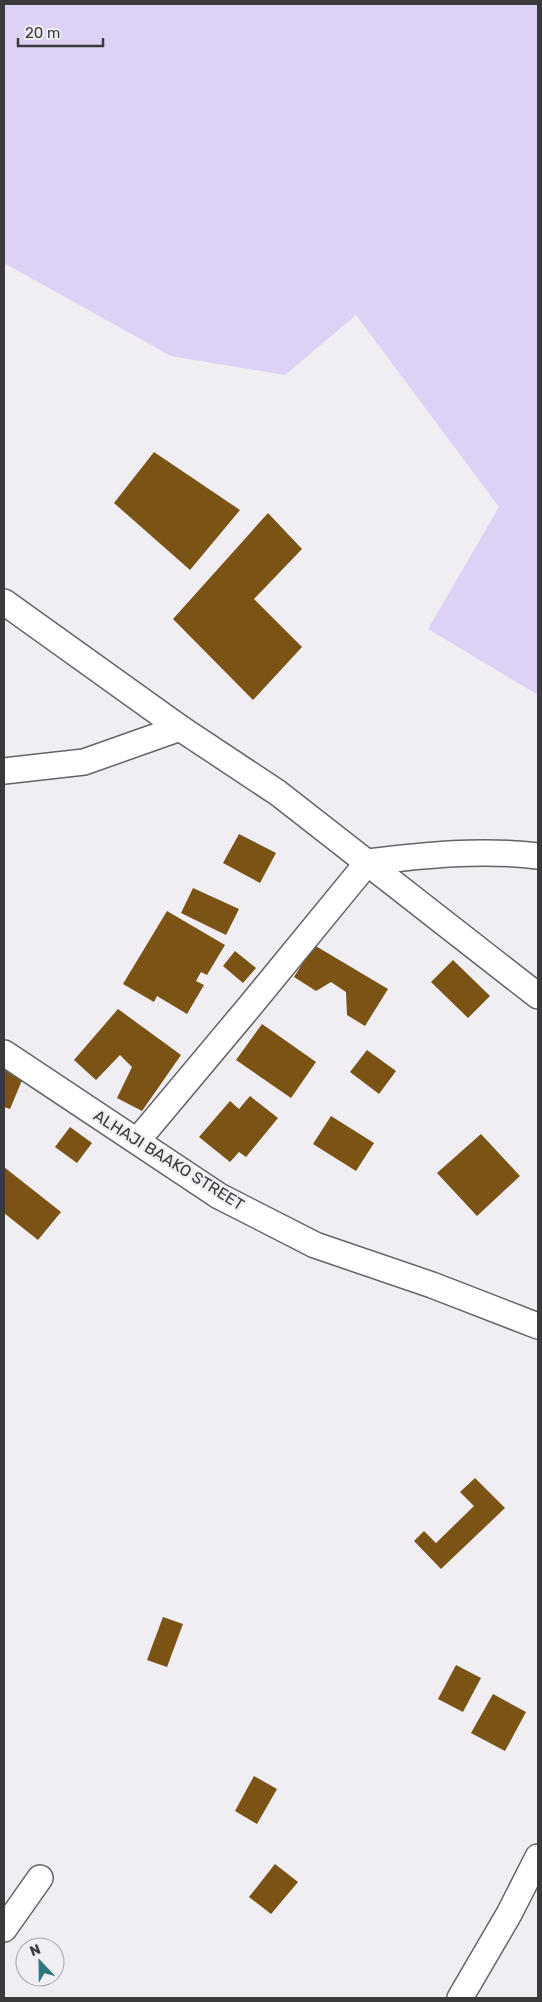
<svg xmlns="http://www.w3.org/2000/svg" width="542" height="2002" viewBox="0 0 542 2002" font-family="Rubik,sans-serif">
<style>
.green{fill:#ddd1f6}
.building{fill:#7b5314}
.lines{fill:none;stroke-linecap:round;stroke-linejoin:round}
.street-casing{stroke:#656368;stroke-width:28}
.street{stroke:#fff;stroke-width:25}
.labels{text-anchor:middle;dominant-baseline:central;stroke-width:5;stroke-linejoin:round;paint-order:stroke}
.street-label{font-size:16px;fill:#3a3a3c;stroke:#f0eef3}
</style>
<rect width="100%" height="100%" fill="#f0eef3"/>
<!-- green -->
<polygon class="green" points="4,4 538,4 538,695 428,629 499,507 356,315 285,375 171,356 4,263"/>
<!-- building -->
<g class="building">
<polygon points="154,452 240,510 190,570 114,503"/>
<polygon points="268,513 302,549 254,599 302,647 253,700 173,619"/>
<polygon points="239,834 276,853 260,883 223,863"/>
<polygon points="193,888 239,909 226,935 181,913"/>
<polygon points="167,911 225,945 207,975 201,972 196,981 204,985 187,1014 157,996 154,1002 123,984"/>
<polygon points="314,945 388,989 365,1026 347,1015 346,992 331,982 316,991 294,977"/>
<polygon points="235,951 256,968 243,983 223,966"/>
<polygon points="453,960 490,996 468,1018 431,982"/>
<polygon points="118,1009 181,1055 142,1111 117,1098 132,1067 120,1055 96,1080 74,1060"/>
<polygon points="262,1024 316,1062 291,1098 236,1060"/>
<polygon points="367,1050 396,1071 379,1094 350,1072"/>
<polygon points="4,1070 23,1078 10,1109 4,1107"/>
<polygon points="250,1096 278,1118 246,1157 239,1152 230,1162 199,1137 230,1101 239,1109"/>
<polygon points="331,1116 374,1143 356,1171 313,1144"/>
<polygon points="70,1127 92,1143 77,1163 55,1147"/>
<polygon points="481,1134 520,1176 477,1216 437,1173"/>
<polygon points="4,1167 61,1212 38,1240 4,1213"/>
<polygon points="475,1478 505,1508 441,1569 414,1541 424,1531 436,1543 474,1506 460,1492"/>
<polygon points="163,1617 183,1624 167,1667 147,1660"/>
<polygon points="456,1665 481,1678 463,1712 438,1699"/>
<polygon points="493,1694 526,1712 505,1751 471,1733"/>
<polygon points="254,1776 277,1789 257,1824 235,1811"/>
<polygon points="275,1864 298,1882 271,1914 249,1897"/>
</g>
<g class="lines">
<!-- street casing -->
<g class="street-casing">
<g id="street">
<polyline points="4,602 180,728 278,793 538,996"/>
<polyline points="4,771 84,762 180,728"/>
<polyline points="4,1053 219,1196 315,1245 432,1285 538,1326"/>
<path d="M137 1141 250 1006 368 862C425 855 481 849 538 856"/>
<polyline points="4,1929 40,1878"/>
<polyline points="460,1998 509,1914 538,1857"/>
</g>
</g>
<!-- street -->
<use href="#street" class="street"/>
</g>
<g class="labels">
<!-- street labels -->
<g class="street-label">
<text transform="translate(169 1160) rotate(32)">ALHAJI BAAKO STREET</text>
</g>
</g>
<!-- border -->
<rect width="542" height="2002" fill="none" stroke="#3a3a3c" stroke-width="10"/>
<!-- north arrow -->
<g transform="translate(40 1962) rotate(338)"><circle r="24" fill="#f0eef3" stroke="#a7a6aa"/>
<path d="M0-4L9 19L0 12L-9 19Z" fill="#2f7781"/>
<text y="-8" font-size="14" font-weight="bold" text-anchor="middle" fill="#3a3a3c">N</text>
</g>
<!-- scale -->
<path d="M18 38v8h85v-8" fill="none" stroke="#3a3a3c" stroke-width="2.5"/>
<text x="25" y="38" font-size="15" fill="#3a3a3c" stroke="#f0eef3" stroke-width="4" paint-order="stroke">20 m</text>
</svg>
